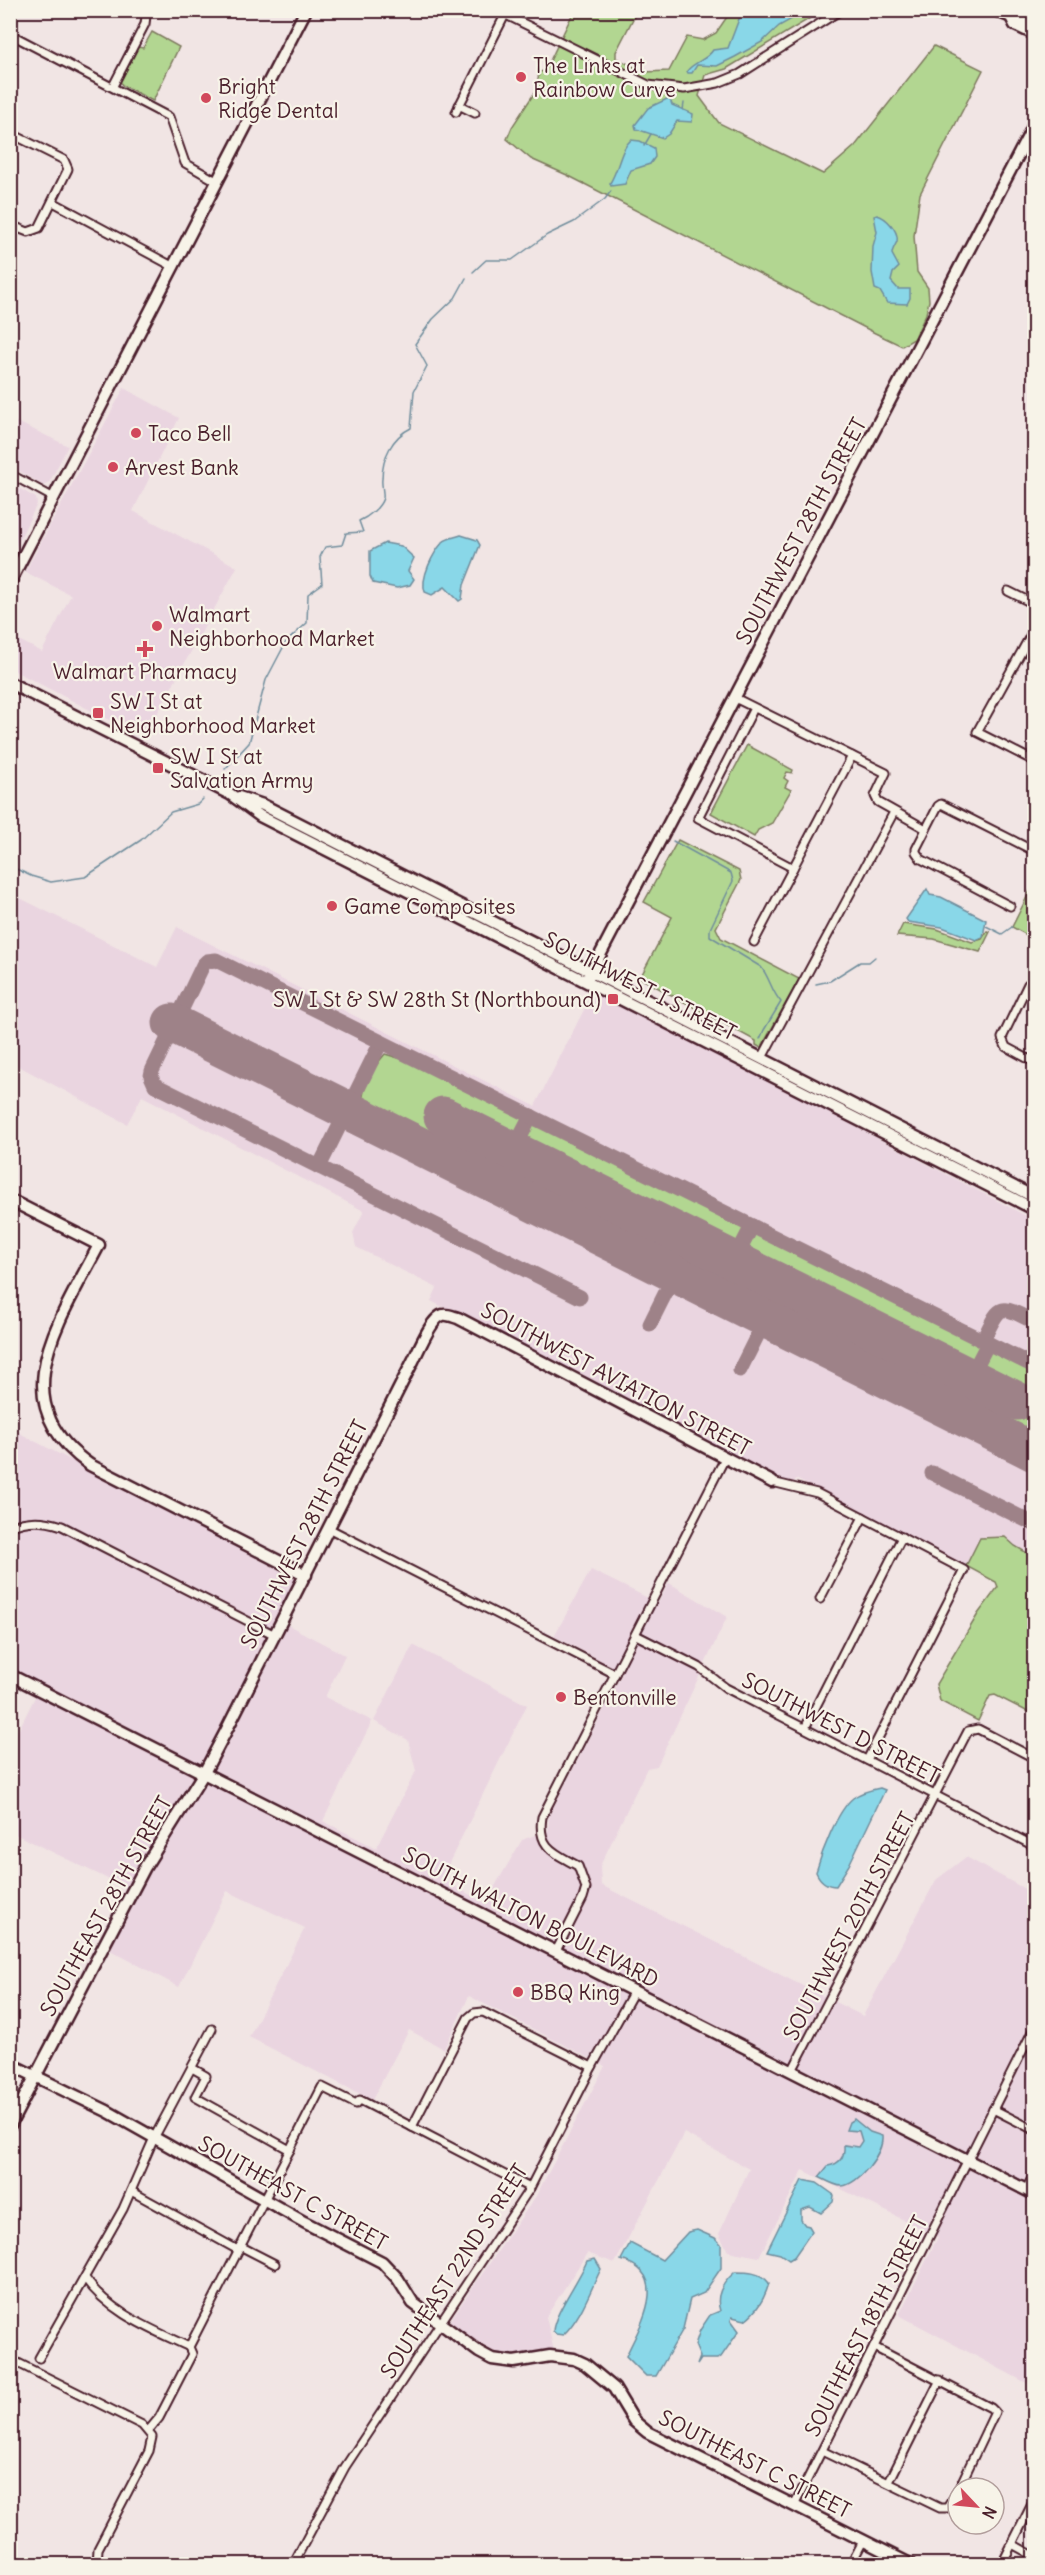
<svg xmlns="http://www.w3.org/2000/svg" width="1045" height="2575" viewBox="0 0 1045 2575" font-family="Delius,sans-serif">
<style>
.built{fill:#ead5e0}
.green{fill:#b2d691;stroke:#7e7a5e;stroke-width:1.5}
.water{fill:#89d7e8;stroke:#708d9c;stroke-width:1.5}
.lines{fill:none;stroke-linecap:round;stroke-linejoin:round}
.stream{stroke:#708d9c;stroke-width:1.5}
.taxiway{stroke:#9e8288;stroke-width:15}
.runway{stroke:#9e8288;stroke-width:39}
.street-casing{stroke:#4a1f2b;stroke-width:11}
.secondary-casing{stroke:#4a1f2b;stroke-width:15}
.primary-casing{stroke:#4a1f2b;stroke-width:15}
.street{stroke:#f7f3e8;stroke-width:7}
.secondary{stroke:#f7f3e8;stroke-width:10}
.primary{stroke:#f7f3e8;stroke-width:10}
.poi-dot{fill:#d1495b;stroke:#f7f3e8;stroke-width:2}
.labels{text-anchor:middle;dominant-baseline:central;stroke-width:4.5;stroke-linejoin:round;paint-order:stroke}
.poi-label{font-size:21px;fill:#4a1f2b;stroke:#f7f3e8;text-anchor:start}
.street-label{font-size:21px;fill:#4a1f2b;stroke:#f7f3e8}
</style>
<rect width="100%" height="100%" fill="#f1e5e4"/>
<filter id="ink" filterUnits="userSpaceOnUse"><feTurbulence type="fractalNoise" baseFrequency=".0167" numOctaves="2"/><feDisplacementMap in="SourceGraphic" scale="12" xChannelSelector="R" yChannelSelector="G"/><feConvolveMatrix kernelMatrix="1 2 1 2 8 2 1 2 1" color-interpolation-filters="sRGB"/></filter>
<g filter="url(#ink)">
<!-- built -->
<g class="built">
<polygon points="124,388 179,418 133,511 237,567 144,738 11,669 11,636 42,652 71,595 25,572"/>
<polygon points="15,421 68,446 49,483 44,486 11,466 11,430"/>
<polygon points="11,484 36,498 37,504 11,556"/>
<polygon points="10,893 157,967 177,927 535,1106 594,990 1034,1220 1034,1557 1015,1546 1005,1537 980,1538 966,1566 796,1479 793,1485 431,1301 437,1288 356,1247 353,1233 364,1211 142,1096 127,1124 11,1062"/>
<polygon points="10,1428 307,1585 286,1624 345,1655 325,1697 372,1721 323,1821 376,1848 416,1771 408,1740 374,1721 413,1645 527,1705 441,1879 485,1903 522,1840 548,1830 549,1816 623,1672 554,1636 591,1570 658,1603 669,1583 727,1617 657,1766 647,1768 600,1866 601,1885 863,2016 936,1880 966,1857 1034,1894 1034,2387 899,2315 938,2237 803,2170 759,2257 728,2251 719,2234 749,2169 684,2133 615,2263 587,2253 546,2317 554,2351 522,2358 494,2353 449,2322 536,2196 605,2066 469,1996 444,2049 409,2030 372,2100 249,2037 305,1928 227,1891 179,1987 110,1950 139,1894 11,1832 11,1745 36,1695 11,1683"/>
</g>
<!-- green -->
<g class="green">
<polygon points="574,11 637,11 616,52 616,58 644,72 669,71 687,37 703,40 716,33 731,11 822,11 726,69 705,75 699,96 719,123 823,174 855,146 934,46 983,70 920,194 914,236 917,272 928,288 929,301 926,314 914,339 902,346 875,333 567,175 531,159 507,139 512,127 537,89 539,72 545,71"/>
<polygon points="152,32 179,47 153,101 122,85 120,81 138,47 143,48"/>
<polygon points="747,745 793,770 792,773 787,772 784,778 788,781 785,787 791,790 772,823 758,830 754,837 711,813"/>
<polygon points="678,840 739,871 741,880 716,928 721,938 799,979 761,1048 756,1045 756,1041 640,978 672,917 644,902"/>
<polygon points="1034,883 1034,939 1012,927"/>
<polygon points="903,924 937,929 972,942 982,939 987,931 990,932 980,952 934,939 897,936"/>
<path d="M385 1054 412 1062 1034 1371V1442L369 1111 362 1104C363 1085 372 1069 385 1054Z"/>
<polygon points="1005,1537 1015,1546 1034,1557 1034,1715 995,1695 990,1696 978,1721 940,1701 936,1684 978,1614 998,1587 996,1582 966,1566 980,1538"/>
</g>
<!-- water -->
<g class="water">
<path d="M742 11H806L779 26 762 42 735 57 717 66 697 65 692 73H688L687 71C695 61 707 60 713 50L728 48Z"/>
<polygon points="667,99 670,99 672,105 693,114 692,122 677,121 669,134 663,138 636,129 635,125 648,108"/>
<path d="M631 140 640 141 654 148 655 157 650 164 631 170 625 184 611 186 610 183C619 169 620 149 631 140Z"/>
<path d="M877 215C886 217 899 231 897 241 896 245 892 249 892 254L899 267 893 273 891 281 898 289H910V298L907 304 887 303 880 291 875 289 872 272 873 246 877 232 874 216Z"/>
<path d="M461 535 477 540 480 545 464 585 462 599 459 601 445 587 432 595 425 592C420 578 433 553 443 542 447 538 456 537 461 535Z"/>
<polygon points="385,543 401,546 414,558 408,571 414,579 410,585 397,588 373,583 370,576 370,551"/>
<polygon points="927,889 930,895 941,897 986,920 983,937 976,940 942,927 908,922 906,919"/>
<path d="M880 1788 885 1790 849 1865 836 1886C826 1886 820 1881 816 1872 822 1852 837 1811 853 1798 861 1792 870 1790 880 1788Z"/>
<path d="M854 2119 870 2132 882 2136C884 2153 858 2185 842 2186 835 2186 825 2180 819 2177L828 2166C840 2164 845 2157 844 2145L858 2147 862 2141 859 2131 846 2130 849 2122Z"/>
<polygon points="802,2180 817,2183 834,2195 833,2202 821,2213 810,2207 801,2210 801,2220 805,2225 809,2226 812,2231 794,2257 789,2260 780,2254 767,2251"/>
<path d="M697 2230 715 2238 721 2244V2268L704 2293 690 2299 683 2329 656 2376H646L626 2356C641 2324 672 2274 621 2260L630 2243 662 2260 688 2232Z"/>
<path d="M595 2259 601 2269C590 2291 581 2318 563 2335L556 2334 553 2331C554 2314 579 2280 587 2261Z"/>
<path d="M735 2272C747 2272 761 2272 769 2283 765 2298 758 2310 745 2320L732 2317 731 2320 739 2331 721 2357 717 2359H701L697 2365 700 2357 695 2345 700 2330 710 2315 720 2311C715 2296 722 2283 735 2272Z"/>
</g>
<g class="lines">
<!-- stream -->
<g class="stream">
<polyline points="683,110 684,103"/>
<polyline points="644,146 651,134"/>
<polyline points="473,272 486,260 512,260 547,235 574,222 605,199 611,191"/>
<path d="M225 769 249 743 266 680 286 642 307 623 308 594 322 584 320 557 325 547 342 545 346 533 363 532 359 521C368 517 380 508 383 498 384 493 381 484 382 479 382 458 392 437 411 428L414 391 427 366 415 344 433 319 455 298 466 278"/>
<path d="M673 841 731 873 733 881 710 929V936L761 967C770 978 771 991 781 1002L764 1030 760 1039"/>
<polyline points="10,866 31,876 51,882 85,877 141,840 171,812 198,804 203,799"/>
<polyline points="986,926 1002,934 1012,927"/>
<polyline points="816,984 830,981 860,962 869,962 875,957"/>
</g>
<!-- taxiway -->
<g class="taxiway">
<polyline points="513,1151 531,1116"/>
<polyline points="319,1167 381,1042"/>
<polyline points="734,1261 752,1226"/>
<polyline points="580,1297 155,1085 151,1076 152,1071 203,965 207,961 216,960 1034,1366"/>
<polyline points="650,1324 692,1240"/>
<path d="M983 1340C1001 1304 998 1303 1034 1322"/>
<polyline points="740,1370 766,1318"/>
<polyline points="970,1378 988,1343"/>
<polyline points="932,1473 1034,1524"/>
</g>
<!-- runway -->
<g class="runway">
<polyline points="172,1023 1034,1452"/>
<polyline points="443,1116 1017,1401"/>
</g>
<!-- street casing -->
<g class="street-casing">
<g id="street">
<polyline points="496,10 648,85 684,89 718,83 740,74 841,10"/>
<polyline points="10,34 169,117 185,163 218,182"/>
<polyline points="113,86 145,24 146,16 143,10"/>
<polyline points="459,105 475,113"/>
<polyline points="456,112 506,13"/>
<polyline points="10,133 64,160 68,169 39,228 28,232 10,225"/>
<polyline points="53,202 174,267"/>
<polyline points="10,474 54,498"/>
<polyline points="1008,591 1034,604"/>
<polyline points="1034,629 977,732 1034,761"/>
<polyline points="735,698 886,773 875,796 878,802 926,829"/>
<polyline points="754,708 698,818 793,868"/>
<polyline points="1010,906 921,859 916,852 916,849 938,806 941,804 1034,851"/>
<polyline points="754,942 852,756"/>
<polyline points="1034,980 1028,984 1002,1038 1006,1047 1034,1062"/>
<polyline points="762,1058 894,812"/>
<polyline points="772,1482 817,1493 964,1570 867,1760"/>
<path d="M10 1527C28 1519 44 1520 62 1526L275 1635"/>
<polyline points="330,1529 615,1674"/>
<polyline points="820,1599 863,1517"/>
<polyline points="636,1635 699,1667 726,1688 1034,1846"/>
<polyline points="805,1728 902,1537"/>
<path d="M556 1951 583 1898 586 1888 578 1866C555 1853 537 1848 542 1817L725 1458"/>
<polyline points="192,2068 206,2076 195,2097 290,2150"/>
<polyline points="792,2071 968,1731 978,1729 1034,1758"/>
<polyline points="993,2109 1034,2130"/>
<polyline points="412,2127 468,2018 474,2013 483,2012 592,2067"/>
<polyline points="1026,2190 1034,2174"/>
<polyline points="131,2191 238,2250"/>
<polyline points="240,2246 275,2264"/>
<path d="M85 2278C109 2313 152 2329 189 2347"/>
<polyline points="874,2347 991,2408 995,2412 959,2488"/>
<polyline points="39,2358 123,2209 154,2138 212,2029"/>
<polyline points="10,2359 142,2425 152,2437 149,2451 98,2549 97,2564"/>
<polyline points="148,2431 159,2418 192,2354 189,2347 322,2087 356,2104 360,2100 530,2188"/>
<polyline points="822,2451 940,2508 947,2508 958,2491"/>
<polyline points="889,2482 940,2380"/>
<polyline points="794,2506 1034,2028"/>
<polyline points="1012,2544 1034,2556"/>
<polyline points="293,2564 345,2467 530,2188 592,2067 634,1991"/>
<polyline points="851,2564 863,2541"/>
<polyline points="1002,2564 1034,2500"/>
</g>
</g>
<!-- secondary casing -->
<g class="secondary-casing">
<g id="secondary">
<path d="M995 10C1009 17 1021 19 1034 26"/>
<polyline points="1012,19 1015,25 1034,34"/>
<polyline points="10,582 306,10"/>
<polyline points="10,683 230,794 260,816 1034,1209"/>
<polyline points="239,797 263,805 1034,1197"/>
<polyline points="587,980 1034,125"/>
<path d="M10 1200 99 1245C60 1320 0 1402 90 1465L306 1575"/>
<polyline points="10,2064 107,2111 304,2222 382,2262 398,2279 413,2303 479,2352 492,2359 514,2362 550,2356 574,2359 585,2364 614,2388 634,2421 647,2432 910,2564"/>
<path d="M10 2125 145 1867 205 1771 225 1733 413 1361C418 1351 432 1317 443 1315 447 1314 454 1317 458 1318L772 1482"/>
</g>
</g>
<!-- primary casing -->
<g class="primary-casing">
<polyline id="primary" points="10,1675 1034,2194"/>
</g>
<!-- street -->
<use href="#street" class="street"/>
<!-- secondary -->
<use href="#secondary" class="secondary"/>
<!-- primary -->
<use href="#primary" class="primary"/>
</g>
</g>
<!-- markers -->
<g class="poi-dot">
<circle cx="521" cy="77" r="6"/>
<circle cx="206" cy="98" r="6"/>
<circle cx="136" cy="433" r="6"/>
<circle cx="113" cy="467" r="6"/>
<circle cx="157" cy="626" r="6"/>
<path d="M142 640h6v6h6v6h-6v6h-6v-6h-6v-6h6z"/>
<rect x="92" y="707" width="12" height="12" rx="3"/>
<rect x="152" y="762" width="12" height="12" rx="3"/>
<circle cx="332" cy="906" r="6"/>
<rect x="607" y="993" width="12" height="12" rx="3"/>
<circle cx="561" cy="1697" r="6"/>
<circle cx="518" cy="1992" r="6"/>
</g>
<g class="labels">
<!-- poi labels -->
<g class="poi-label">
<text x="533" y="65">The Links at<tspan x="533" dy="24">Rainbow Curve</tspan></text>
<text x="218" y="86">Bright<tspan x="218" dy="24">Ridge Dental</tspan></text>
<text x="148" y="433">Taco Bell</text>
<text x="125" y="467">Arvest Bank</text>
<text x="169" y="614">Walmart<tspan x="169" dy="24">Neighborhood Market</tspan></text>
<text x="145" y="671" text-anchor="middle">Walmart Pharmacy</text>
<text x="110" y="701">SW I St at<tspan x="110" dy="24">Neighborhood Market</tspan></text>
<text x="170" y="756">SW I St at<tspan x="170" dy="24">Salvation Army</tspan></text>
<text x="344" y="906">Game Composites</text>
<text x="601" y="999" text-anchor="end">SW I St &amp; SW 28th St (Northbound)</text>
<text x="573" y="1697">Bentonville</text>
<text x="530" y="1992">BBQ King</text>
</g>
<!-- street labels -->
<g class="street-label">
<text transform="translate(801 531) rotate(-62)">SOUTHWEST 28TH STREET</text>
<text transform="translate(640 986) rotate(27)">SOUTHWEST I STREET</text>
<text transform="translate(616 1379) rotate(28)">SOUTHWEST AVIATION STREET</text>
<text transform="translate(304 1534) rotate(-63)">SOUTHWEST 28TH STREET</text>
<text transform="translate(841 1728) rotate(27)">SOUTHWEST D STREET</text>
<text transform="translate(106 1906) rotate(-61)">SOUTHEAST 28TH STREET</text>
<text transform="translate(531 1917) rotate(27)">SOUTH WALTON BOULEVARD</text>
<text transform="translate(849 1926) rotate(-62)">SOUTHWEST 20TH STREET</text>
<text transform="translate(293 2193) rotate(29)">SOUTHEAST C STREET</text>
<text transform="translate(454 2271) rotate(-57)">SOUTHEAST 22ND STREET</text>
<text transform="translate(866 2326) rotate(-63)">SOUTHEAST 18TH STREET</text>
<text transform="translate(755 2464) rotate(27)">SOUTHEAST C STREET</text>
</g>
</g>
<!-- margin -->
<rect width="1045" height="2575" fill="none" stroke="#f7f3e8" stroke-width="36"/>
<rect x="18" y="18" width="1009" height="2539" fill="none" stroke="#4a1f2b" stroke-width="2" filter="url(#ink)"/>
<!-- north arrow -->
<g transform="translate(976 2506) rotate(116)"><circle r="28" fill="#f7f3e8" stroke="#b29e9c" stroke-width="1.5"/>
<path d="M0-4.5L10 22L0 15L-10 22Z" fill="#d1495b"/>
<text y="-9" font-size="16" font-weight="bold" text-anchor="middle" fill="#4a1f2b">N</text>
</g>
</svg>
